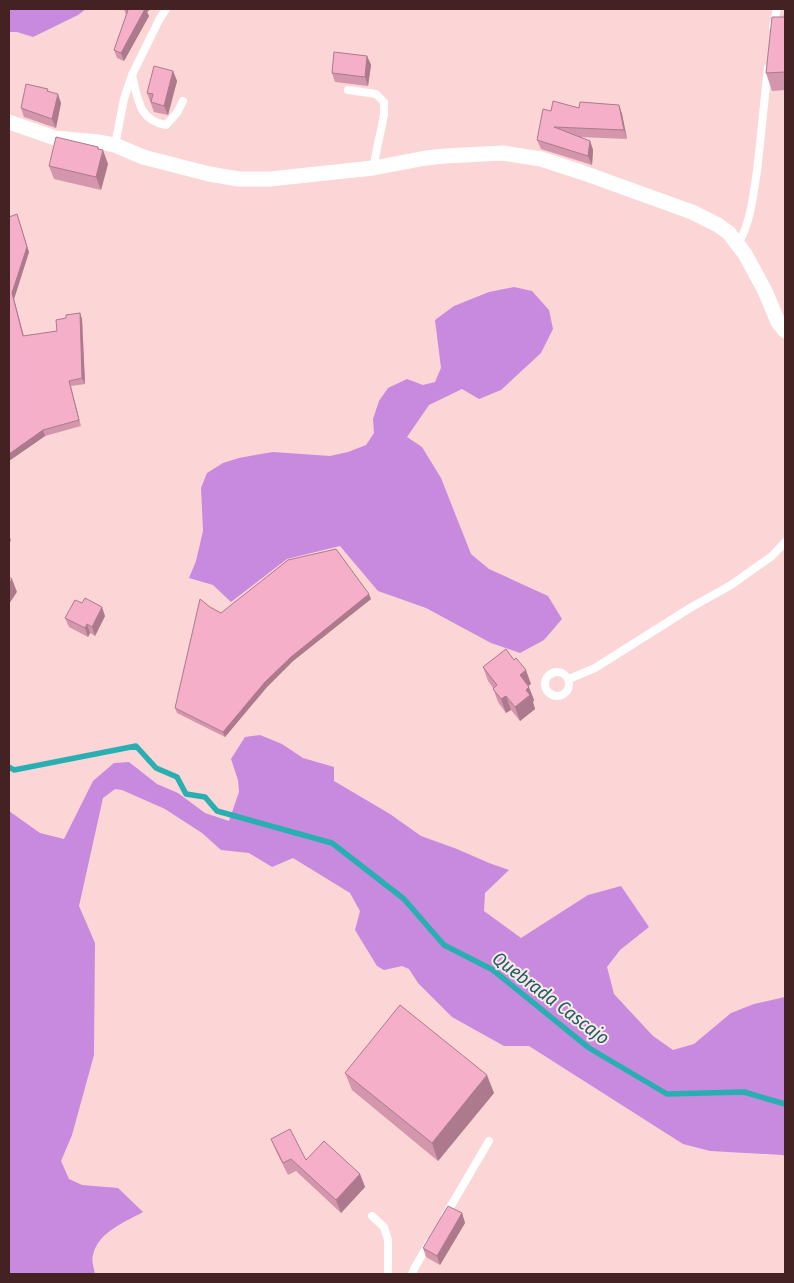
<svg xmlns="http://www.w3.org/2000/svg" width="794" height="1283" viewBox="0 0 794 1283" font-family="'Fira Sans Condensed',sans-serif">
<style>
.forest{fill:#c78ade}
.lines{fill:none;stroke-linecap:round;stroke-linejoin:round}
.stream{stroke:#29afb1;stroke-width:5.5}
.service{stroke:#fff;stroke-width:8}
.minor{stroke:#fff;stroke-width:15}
.wall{fill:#d396ac}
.shaded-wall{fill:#ac7a8c}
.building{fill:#f5afc8;stroke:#ac7a8c}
.labels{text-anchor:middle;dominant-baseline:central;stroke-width:4;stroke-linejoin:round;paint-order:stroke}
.water-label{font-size:19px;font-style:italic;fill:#1d6163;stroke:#fce8e8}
</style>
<rect width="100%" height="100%" fill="#fcd5d6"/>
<!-- forest -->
<g class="forest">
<polygon points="9,9 86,9 78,15 33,37 17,32 9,32"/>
<polygon points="514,287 532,291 549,310 553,329 541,353 501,390 479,399 462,389 429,405 407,437 422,447 441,478 471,554 489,569 548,596 562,619 544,640 520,653 491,643 426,608 378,591 340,546 287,559 231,602 213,585 189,578 196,561 203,531 201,488 207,473 223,463 239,458 255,455 273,452 330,456 348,452 366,445 374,433 373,419 379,401 388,388 407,379 423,385 435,382 441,368 435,320 454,306 489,292"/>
<path d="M260 735 282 744 303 758 334 767V781L390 814 421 836 457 849 489 863 509 870 485 893 484 911 521 938 588 895 621 886 649 927 620 950 607 967 614 994 653 1036 673 1050 694 1044 731 1013 754 1004 785 997V1157L783 1155 710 1151 683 1144 529 1046H504L452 1017 418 983 409 969 402 966 384 970 377 966 355 930 360 911 350 893 293 858 272 867 249 853 221 850 202 833 165 809 122 790 115 789 103 798 79 906 95 943 94 1055 72 1135 61 1161 69 1179 82 1185 118 1188 143 1212C125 1222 98 1232 93 1255 91 1260 94 1268 95 1274H9V811L40 833 64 839 93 781 114 763 129 762 157 784 178 793 205 813 229 821 239 792 238 780 231 759 245 737Z"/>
</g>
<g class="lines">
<!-- stream -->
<polyline class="stream" points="9,767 14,770 136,746 156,768 177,777 186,794 205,797 217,811 332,843 404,899 444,945 493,970 589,1048 667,1094 744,1092 785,1104"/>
<!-- service -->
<g class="service">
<polyline points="773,27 777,9"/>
<path d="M132 75C138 99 138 120 166 125L177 113 183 101"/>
<polyline points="348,90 376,94 384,102 384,115 373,168"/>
<polyline points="115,145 124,99 132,75 159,20 166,9"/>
<path d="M738 244C751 222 753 196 757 171 761 137 764 102 768 68"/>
<circle cx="557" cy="684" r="12"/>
<polyline points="569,679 595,668 690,608 731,585 772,556 785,542"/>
<polyline points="372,1216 384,1227 388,1240 388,1274"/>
<polyline points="445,1216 489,1141"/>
<polyline points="412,1274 414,1269 429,1243"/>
</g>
<!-- minor -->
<polyline class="minor" points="9,122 55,138 99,142 115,145 143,157 209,174 239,179 270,179 373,168 426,158 445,156 503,153 541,159 581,172 692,212 718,225 729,233 745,254 765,291 778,322 785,331"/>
</g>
<!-- wall -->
<g class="wall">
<polygon points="124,9 150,9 147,12 149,16 124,61 117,58 114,50 126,15"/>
<polygon points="785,11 785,90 772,91 766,73 784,17"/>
<polygon points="367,56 371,65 368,86 335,82 332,73"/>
<polygon points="173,71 177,81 168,115 154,112 147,93"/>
<polygon points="49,92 61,103 56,128 24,117 21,108"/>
<polygon points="619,105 622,114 627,139 580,137 590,141 593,150 592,165 541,149 537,140 551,111"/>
<polygon points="99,149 108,164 101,190 54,179 49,166"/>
<polygon points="9,217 29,252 14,299 24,336 57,331 66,318 80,313 82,319 85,384 71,386 81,426 45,436 9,461"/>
<polygon points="371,599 293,661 267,687 225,737 177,713 175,708 210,607 221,613"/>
<polygon points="105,616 95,636 90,633 88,637 69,627 65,618"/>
<polygon points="483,667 531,684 528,686 534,700 533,702 535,709 520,721 511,710 506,713 498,702 493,688 488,681"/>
<polygon points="345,1073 494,1093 438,1161 352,1090"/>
<polygon points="271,1139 306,1160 360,1174 365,1187 341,1213 296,1171 288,1175 276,1151"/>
<polygon points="462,1213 465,1223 440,1265 426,1257 423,1248"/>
</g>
<!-- shaded-wall -->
<g class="shaded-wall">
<polygon points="143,9 150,9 147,12 149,16 124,61 121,53"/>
<polygon points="367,56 371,65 368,86 365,77"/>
<polygon points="173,71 177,81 168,115 164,106"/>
<polygon points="58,94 61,103 56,128 52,119"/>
<polygon points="619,105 622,114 627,139 624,130"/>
<polygon points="590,141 593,150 592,165 588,156"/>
<polygon points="98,147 102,156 103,150 108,164 101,190 96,177"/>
<polygon points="17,214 29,252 14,299 25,342 12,293"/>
<polygon points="80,313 82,319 85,384 82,378"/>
<polygon points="43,430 45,436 9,461 9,454"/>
<polygon points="9,534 11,541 9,542"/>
<polygon points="12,579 17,592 9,604 9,584"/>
<polygon points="369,594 371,599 293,661 267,687 225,737 223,732 265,682 291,657"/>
<polygon points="102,607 105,616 95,636 92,627"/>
<polygon points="87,624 90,633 88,637 85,628"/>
<polygon points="526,670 531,684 525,688 520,675"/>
<polygon points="529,687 534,700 533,702 535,709 520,721 515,707 526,690"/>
<polygon points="506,696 511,710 506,713 501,699"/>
<polygon points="487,1075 494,1093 438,1161 432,1143"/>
<polygon points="360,1174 365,1187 341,1213 336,1200"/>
<polygon points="462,1213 465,1223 440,1265 437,1256"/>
</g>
<!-- building -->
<g class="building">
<polygon points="126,9 145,9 121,53 114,50 128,10"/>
<polygon points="785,11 785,72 766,73 772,17 784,17"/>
<polygon points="334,52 367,56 365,77 332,73"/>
<polygon points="154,66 173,71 164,106 151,102 153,94 147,93"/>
<polygon points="26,84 48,89 47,91 58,94 52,119 21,108"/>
<polygon points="553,101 579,108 580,102 619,105 624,130 554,127 590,141 588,156 537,140 543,109 551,111"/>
<polygon points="56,137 98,147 98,149 103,150 96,177 49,166"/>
<polygon points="17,214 27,247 12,293 23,336 57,331 56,320 66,318 66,315 80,313 82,378 69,381 79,420 43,430 9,454 9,217"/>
<polygon points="336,549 369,594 291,657 265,682 223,732 175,708 200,599 210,607 221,613 288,560"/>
<polygon points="9,577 12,579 9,584"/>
<polygon points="85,598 102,607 92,627 87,624 85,628 65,618 75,600 82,603"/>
<polygon points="506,649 514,660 516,658 526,670 520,675 529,687 526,690 530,695 515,707 506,696 501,699 493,689 497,685 483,667"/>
<polygon points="400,1005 487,1075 432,1143 345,1073"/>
<polygon points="290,1129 306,1160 324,1141 360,1174 336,1200 291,1159 283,1163 271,1139"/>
<polygon points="448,1206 462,1213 437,1256 423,1248"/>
</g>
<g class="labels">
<!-- water labels -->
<g class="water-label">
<text transform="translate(551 998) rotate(37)">Quebrada Cascajo</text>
</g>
</g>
<!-- border -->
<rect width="794" height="1283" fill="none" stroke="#442123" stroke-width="20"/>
</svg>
